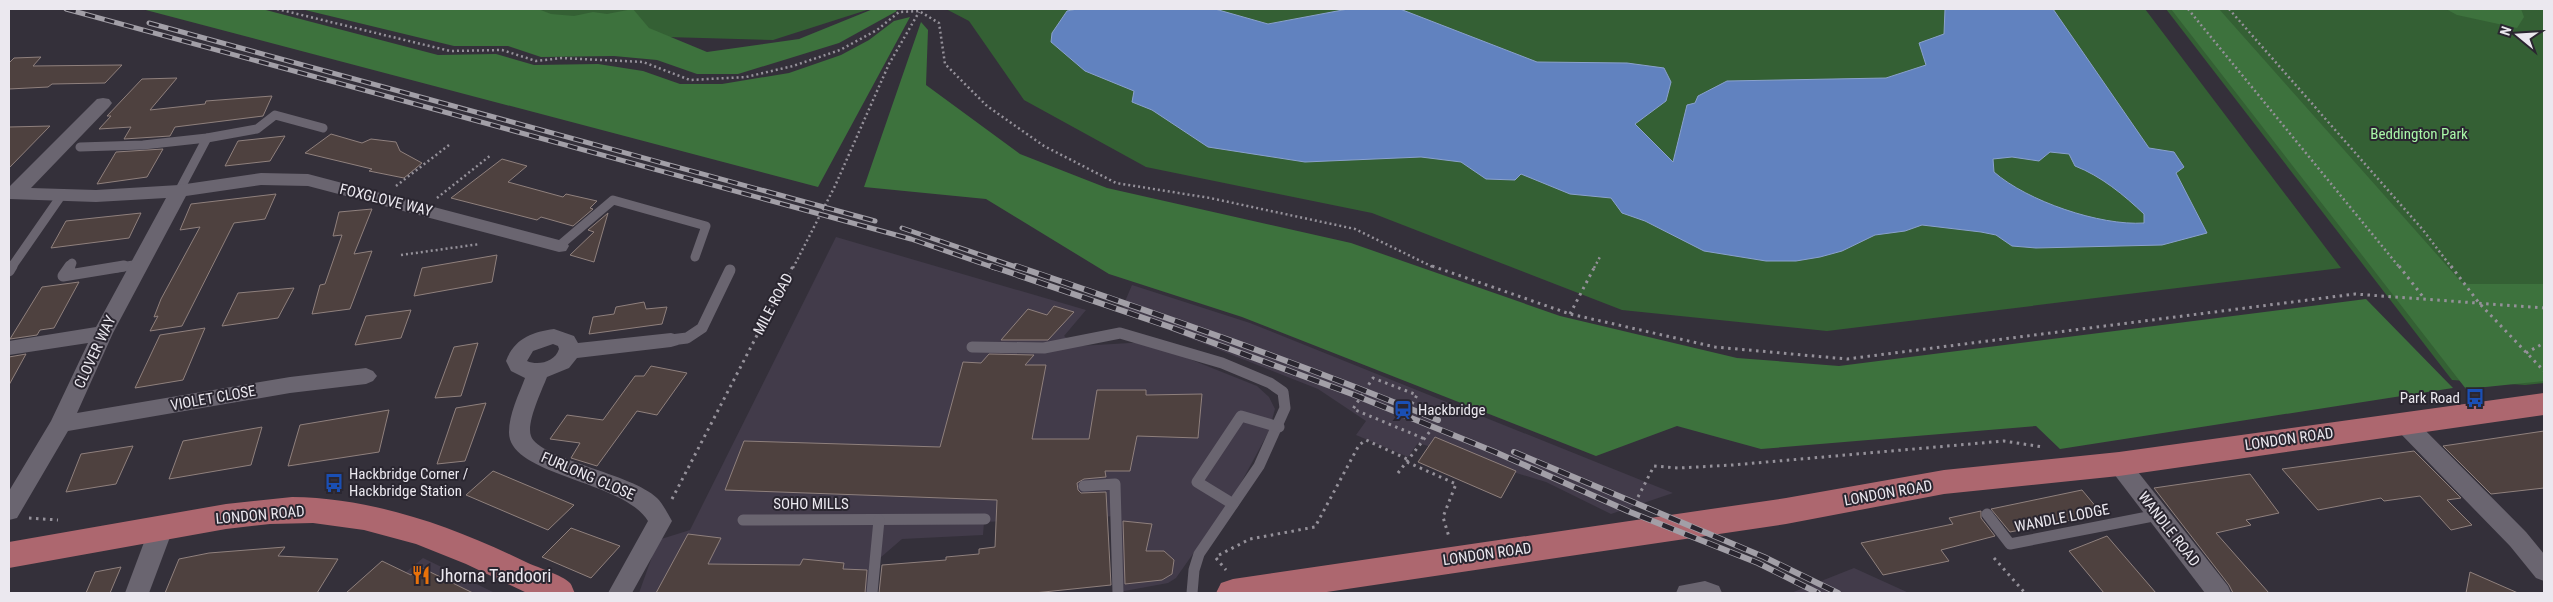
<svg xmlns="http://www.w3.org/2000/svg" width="2553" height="602" viewBox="0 0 2553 602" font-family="'Roboto Condensed',sans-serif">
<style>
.built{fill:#423b4a}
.green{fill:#346034}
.forest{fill:#3d723d}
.water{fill:#6182bf;stroke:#8aa1cd;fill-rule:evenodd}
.building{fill:#4e413f;stroke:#8f807d}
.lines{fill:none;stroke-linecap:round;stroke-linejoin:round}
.path-far1{stroke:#95919a;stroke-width:2.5;stroke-dasharray:2 3;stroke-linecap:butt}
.path{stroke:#95919a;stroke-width:3;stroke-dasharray:2.5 4.5;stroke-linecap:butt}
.lane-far1{stroke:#6a6570;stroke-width:9}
.lane{stroke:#6a6570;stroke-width:11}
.street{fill:#6a6570;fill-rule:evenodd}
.primary{fill:#ad676f;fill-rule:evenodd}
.rail-far1-casing{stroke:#a29fa7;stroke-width:5}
.rail-casing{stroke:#a29fa7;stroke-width:6}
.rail-far1{stroke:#2a2630;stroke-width:3;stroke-dasharray:10;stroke-linecap:butt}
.rail{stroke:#2a2630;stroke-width:4.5;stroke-dasharray:12;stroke-linecap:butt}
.labels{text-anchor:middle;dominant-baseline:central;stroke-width:4;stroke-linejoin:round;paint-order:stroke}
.park-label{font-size:15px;fill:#a9f7a8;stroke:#2a2630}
.street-label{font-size:15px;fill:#ebe8ef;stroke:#2a2630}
.poi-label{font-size:15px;fill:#ebe8ef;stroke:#2a2630;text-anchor:start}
.near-poi-label{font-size:18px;fill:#ebe8ef;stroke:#2a2630;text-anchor:start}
</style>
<rect width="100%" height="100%" fill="#34303a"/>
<!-- built -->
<g class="built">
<polygon points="836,237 1086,310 1064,336 1079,346 1147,342 1257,386 1269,397 1275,409 1269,431 1235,494 1176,578 1168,583 1119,592 1118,516 984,522 983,535 902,539 880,558 868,593 639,593 658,540 690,530"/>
<polygon points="1132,285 1250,323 1673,493 1611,514 1546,482 1418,443 1408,457 1356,435 1366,421 1318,389 1121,311"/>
<polygon points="423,558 495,593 381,593"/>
<polygon points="1854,568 1909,593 1791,593"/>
</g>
<!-- green -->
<g class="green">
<polygon points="375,9 870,9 773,40 453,31"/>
<polygon points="946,9 2145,9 2341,268 1827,331 1622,310 1372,213 1146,167 1024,100 969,21"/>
<polygon points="2166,9 2544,9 2544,383 2525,385 2452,380"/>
</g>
<!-- forest -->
<g class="forest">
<polygon points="142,9 262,9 438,55 496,54 534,65 598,64 643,71 680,84 722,84 789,73 841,55 869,40 894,21 910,17 818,187"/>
<polygon points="301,9 538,9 551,14 574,16 593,12 607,14 633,9 649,28 707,52 799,39 873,9 894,9 897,11 839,43 738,74 697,74 657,60 614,56 541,57 508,46 454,46"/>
<polygon points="2171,9 2219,9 2463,284 2544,284 2544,381 2466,389"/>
<polygon points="2446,9 2521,9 2524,17 2517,28 2457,15"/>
<polygon points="921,22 928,30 926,85 1020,154 1107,188 1351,243 1560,316 1737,358 1839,366 2366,299 2453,388 2060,449 2036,426 1761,449 1677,426 1596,456 1242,317 1109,274 986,199 864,187"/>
</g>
<!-- water -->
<path class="water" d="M1077 9H1215L1268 24 1348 9H1400L1537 62 1627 63 1664 68 1671 82 1666 101 1635 124 1673 162 1687 105 1695 103 1698 96 1727 81 1886 78 1926 65 1919 43 1944 34 1945 9H2053L2149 148 2174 152 2184 167 2176 173 2207 233 2162 245 2036 248 2012 246 1996 235 1981 232 1922 225 1905 231 1875 235 1842 251 1820 257 1796 261H1766L1704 251 1645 221 1622 213 1611 198 1570 194 1521 174 1515 180 1486 179 1461 162 1421 157 1305 162 1208 147 1152 110 1132 102 1134 91 1085 71 1051 42 1052 33 1067 11ZM2050 152 2069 154 2075 166C2101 176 2124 195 2144 214V223C2100 226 2027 201 1994 172L1993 159 2012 157 2039 161Z"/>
<!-- building -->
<g class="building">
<polygon points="41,57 33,66 122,65 105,83 52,84 48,87 9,89 9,63 14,58"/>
<polygon points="177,78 150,110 205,104 206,101 272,96 263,116 175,127 170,136 124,139 131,127 99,129 111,116 107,116 142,79"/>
<polygon points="50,126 9,168 9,127"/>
<polygon points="331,134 362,143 371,139 396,142 400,151 422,163 404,178 369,171 372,169 305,153"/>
<polygon points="285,136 270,161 225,166 238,141"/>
<polygon points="163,149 147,177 97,184 116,152"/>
<polygon points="502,159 527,166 508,182 563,197 566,194 597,201 590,208 593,209 573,226 541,217 537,220 451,198"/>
<polygon points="276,194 265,219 234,223 182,326 150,331 158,316 154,317 161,299 200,227 180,230 191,204"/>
<polygon points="372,209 354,254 372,251 350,309 312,314 320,285 325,284 342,235 333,236 339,212"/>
<polygon points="141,213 129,238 51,248 66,221"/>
<polygon points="608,213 594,262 570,255 594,232 588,230"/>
<polygon points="497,255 492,282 414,296 422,268"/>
<polygon points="79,282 54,328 40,330 37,335 10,339 42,287"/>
<polygon points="294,288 278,318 222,326 238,293"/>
<polygon points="644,302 646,309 667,307 662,324 589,334 593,317 614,314 616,307"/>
<polygon points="1054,306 1074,312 1048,340 1001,340 1028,309 1047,315"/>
<polygon points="411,310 401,338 355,345 366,316"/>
<polygon points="205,328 183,380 135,388 160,335"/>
<polygon points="478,343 461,396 435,398 454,347"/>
<polygon points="26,354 9,385 9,357"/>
<polygon points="989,354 1034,355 1025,365 1046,365 1032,439 1089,439 1097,390 1146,390 1146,395 1202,394 1198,438 1137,436 1130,471 1105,471 1106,477 1084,479 1077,483 1078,490 1081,493 1106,492 1111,585 1034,593 879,593 882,565 946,560 946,557 979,554 979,549 995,547 997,500 725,490 744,441 940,447 963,362 981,363"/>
<polygon points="651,366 687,373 657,415 637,411 597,466 571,458 580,443 550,439 567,415 603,420 635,376 644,376"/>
<polygon points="486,403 465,461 437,464 456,408"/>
<polygon points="389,410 379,452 288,466 300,425"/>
<polygon points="262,427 251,465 169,479 183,441"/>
<polygon points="2544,431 2544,488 2491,494 2443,446"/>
<polygon points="1435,437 1516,471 1501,498 1418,462"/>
<polygon points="133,446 116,484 66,492 81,454"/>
<polygon points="2414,451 2461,498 2447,500 2472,525 2451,530 2420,496 2384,501 2381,498 2318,510 2282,469"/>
<polygon points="493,471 574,505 548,530 466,495"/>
<polygon points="2250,474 2279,513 2246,520 2251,525 2216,533 2269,593 2233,593 2229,585 2154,488"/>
<polygon points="2082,490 2102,514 2010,532 1991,509"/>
<polygon points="1981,511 1981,518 1995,536 1941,550 1949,561 1883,575 1861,543 1953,524 1949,518"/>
<polygon points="1123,521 1152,524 1146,551 1164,551 1174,560 1172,574 1162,580 1125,584"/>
<polygon points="571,528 620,546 591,578 542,557"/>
<polygon points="688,534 721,538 708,564 800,565 803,559 844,563 843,569 867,570 865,593 656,593"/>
<polygon points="2107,536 2156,593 2104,593 2069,551"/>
<polygon points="285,547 278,556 338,559 317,593 165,593 179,559 209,553"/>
<polygon points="382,561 411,575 420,567 473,593 346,593"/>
<polygon points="121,567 110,593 86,593 95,572"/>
<polygon points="2470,572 2518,593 2466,593"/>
</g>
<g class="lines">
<!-- path-far1 -->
<g class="path-far1">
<polyline points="277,9 450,51 502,50 536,61 562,58 643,62 690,80 746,77 793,66 840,50 877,30 899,12 919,11 939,23 945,64 987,106 1044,146 1116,183 1210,198 1355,229 1435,268"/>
<polyline points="2188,9 2400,268"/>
<polyline points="2229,9 2423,230 2452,268"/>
<polyline points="396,186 449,145"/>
<polyline points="437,198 491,155"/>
<polyline points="401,255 480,244"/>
<polyline points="793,268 835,186 889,64 919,12"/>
<polyline points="1594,268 1601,255"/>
</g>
<!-- path -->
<g class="path">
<polyline points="1432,266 1570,314 1715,347 1847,359 2355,294 2544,308"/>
<polyline points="2399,266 2424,298"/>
<polyline points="2451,266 2479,303 2544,371"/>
<polyline points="1570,314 1595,266"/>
<polyline points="2526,353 2544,343"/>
<polyline points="1412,404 1417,395 1373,378 1353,409 1425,439"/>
<polyline points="1407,462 1456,484 1443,517 1449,537"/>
<polyline points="1398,473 1431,430"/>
<polyline points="1638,497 1654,466 1678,468 1733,465 2004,441 2043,447"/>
<polyline points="672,499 793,266"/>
<polyline points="29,518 58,520"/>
<polyline points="1219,555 1250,539 1315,527 1359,445 1366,440 1409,460"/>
<polyline points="1216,558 1226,570"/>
<polyline points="1994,558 2025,593"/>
</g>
<!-- lane-far1 -->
<g class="lane-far1">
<polyline points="80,147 143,145 207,138 257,129 275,115 323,128"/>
<polyline points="179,191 207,138"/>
<polyline points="559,246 613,200 706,226 695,257"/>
<polyline points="11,268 61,196"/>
<polyline points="69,268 72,263"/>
<polyline points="116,268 139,264"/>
</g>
<!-- lane -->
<g class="lane">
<polyline points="70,266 63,276 124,266"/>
<polyline points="9,271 12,266"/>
<polyline points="671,340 687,338 702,328 730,270"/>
<polyline points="972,347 1044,348 1120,333 1222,363 1270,383 1283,392 1285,408 1259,466 1199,554 1194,570 1192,593"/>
<polyline points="1084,486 1115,484 1118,593"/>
<polyline points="1233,504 1197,482 1241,416 1279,427"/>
<polyline points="1987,514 2010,544 2158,515"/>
<polyline points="743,520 985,519"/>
<polyline points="872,593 879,520"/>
</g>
<!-- street -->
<g class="street">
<polygon points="103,98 109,99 112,103 109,107 31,188 96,190 179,185 261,173 308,174 559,240 566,241 569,246 566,251 559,252 308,186 261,185 186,196 113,333 77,413 290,377 366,368 373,371 377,376 373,381 366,384 290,393 68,431 17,518 9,520 9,491 51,421 88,343 9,355 9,341 96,327 166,198 96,202 9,199 9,187 97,99"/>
<path d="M554 329 574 336 578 343 671 333 678 335 681 340 678 345 671 347 577 358 569 368 547 377C542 390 526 423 531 436 539 459 633 474 657 498 663 504 668 514 672 521L632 593H608L648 521C623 480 508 476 509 432 509 414 519 394 525 378L511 371 506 361C514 339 532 332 554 329ZM553 344 558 346 559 349C555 362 538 366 527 361L533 351Z"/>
<polygon points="2405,416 2413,418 2526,532 2544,554 2544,581 2536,578 2510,546 2397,430 2394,424 2397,418"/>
<polygon points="2119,455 2127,458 2228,586 2231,593 2205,593 2111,470 2108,464 2111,458"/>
<polygon points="161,520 169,522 173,529 149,593 125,593 149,529 153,522"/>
<polygon points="1705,581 1719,586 1722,593 1676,593 1679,586"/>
</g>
<!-- primary -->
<g class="primary">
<polygon points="2544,393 2544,415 2119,476 1944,494 1786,524 1320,593 1216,593 1221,583 1233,579 1786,498 1944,470 2119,452"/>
<path d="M292 497C375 498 454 527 528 563 539 568 562 575 570 583 572 585 573 590 575 593H527L466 564 416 544 364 530 313 523 270 524 226 529 9 568V542L226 504Z"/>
</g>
<!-- rail-far1 casing -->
<g class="rail-far1-casing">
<g id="rail-far1">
<polyline points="66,9 911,239 995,268"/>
<polyline points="149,23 875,221"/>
<polyline points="902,228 1019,268"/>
</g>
</g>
<!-- rail casing -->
<g class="rail-casing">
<g id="rail">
<polyline points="991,266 1170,327 1352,394 1495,452 1630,512 1758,563 1818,593"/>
<path d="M1016 266C1158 314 1299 363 1438 420"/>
<polyline points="1514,452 1764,557 1838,593"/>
</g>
</g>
<!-- rail-far1 -->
<use href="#rail-far1" class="rail-far1"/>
<!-- rail -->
<use href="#rail" class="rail"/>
</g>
<!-- icons -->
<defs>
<g id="bus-bare" transform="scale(1.5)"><path d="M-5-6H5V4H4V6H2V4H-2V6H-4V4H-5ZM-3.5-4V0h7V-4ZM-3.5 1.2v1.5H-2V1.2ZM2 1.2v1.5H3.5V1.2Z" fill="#1a4fb4" stroke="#2a2630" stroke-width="2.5" paint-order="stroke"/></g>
<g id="station-bare" transform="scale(1.5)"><path d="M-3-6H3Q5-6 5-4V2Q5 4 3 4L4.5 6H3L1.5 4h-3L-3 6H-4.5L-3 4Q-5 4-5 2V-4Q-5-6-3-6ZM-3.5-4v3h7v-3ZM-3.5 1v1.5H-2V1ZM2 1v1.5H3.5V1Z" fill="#1a4fb4" stroke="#2a2630" stroke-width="2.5" paint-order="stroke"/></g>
<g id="restaurant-bare" transform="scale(1.5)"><path d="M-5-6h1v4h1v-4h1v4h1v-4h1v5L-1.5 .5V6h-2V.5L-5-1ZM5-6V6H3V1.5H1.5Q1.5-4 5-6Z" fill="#e8710a" stroke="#2a2630" stroke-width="2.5" paint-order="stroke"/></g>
</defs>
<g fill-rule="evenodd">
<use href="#bus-bare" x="2475" y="398"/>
<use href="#station-bare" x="1403" y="410"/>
<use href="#bus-bare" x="334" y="483"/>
<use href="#restaurant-bare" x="421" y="575"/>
</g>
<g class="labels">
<!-- park labels -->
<g class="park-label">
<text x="2419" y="134">Beddington Park</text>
</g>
<!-- street labels -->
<g class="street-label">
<text transform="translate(386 200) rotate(14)">FOXGLOVE WAY</text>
<text transform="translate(773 304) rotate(-62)">MILE ROAD</text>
<text transform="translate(95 352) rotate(-65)">CLOVER WAY</text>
<text transform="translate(213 398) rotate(-10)">VIOLET CLOSE</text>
<text transform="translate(2289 439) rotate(-8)">LONDON ROAD</text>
<text transform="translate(588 476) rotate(23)">FURLONG CLOSE</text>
<text transform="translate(1888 493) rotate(-10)">LONDON ROAD</text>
<text x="811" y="504">SOHO MILLS</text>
<text transform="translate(260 515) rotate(-5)">LONDON ROAD</text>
<text transform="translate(2062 518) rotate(-11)">WANDLE LODGE</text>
<text transform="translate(2169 529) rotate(52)">WANDLE ROAD</text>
<text transform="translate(1487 554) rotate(-8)">LONDON ROAD</text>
</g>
<!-- poi labels -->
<g class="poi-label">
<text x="2460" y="398" text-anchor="end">Park Road</text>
<text x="1418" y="410">Hackbridge</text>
<text x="349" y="474">Hackbridge Corner /<tspan x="349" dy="17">Hackbridge Station</tspan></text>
</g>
<!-- near-poi labels -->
<g class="near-poi-label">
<text x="436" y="575">Jhorna Tandoori</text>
</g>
</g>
<!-- border -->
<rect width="2553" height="602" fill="none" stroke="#ebe8ef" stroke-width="20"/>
<!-- north arrow -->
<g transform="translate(2518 35) rotate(288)" stroke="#2a2630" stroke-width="4" paint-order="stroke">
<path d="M0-4L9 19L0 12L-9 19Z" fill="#ebe8ef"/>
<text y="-8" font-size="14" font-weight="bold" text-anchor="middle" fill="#ebe8ef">N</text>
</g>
</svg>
